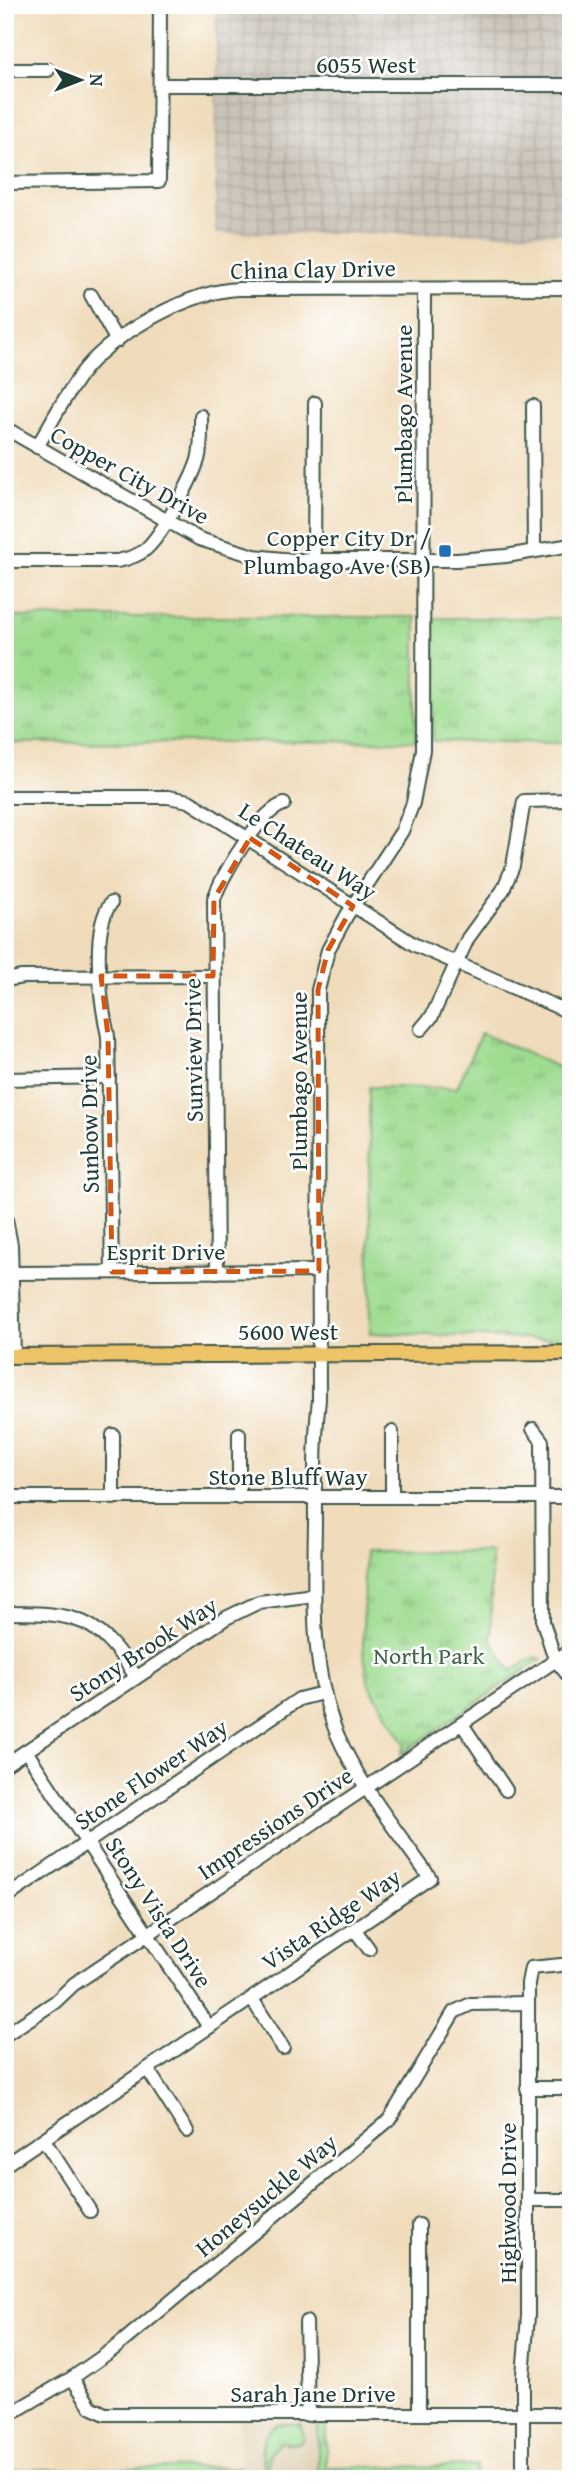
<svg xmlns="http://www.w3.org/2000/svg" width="576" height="2484" viewBox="0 0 576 2484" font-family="'Gentium Book Plus',serif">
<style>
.built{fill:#decfb2}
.industrial{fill:url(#industrial-grid)}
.grass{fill:url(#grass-tufts);stroke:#5e8c62;stroke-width:2}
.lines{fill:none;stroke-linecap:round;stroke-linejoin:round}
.minor-casing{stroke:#3e5548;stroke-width:16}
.major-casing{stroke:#3e5548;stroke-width:18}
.minor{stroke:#fff;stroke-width:12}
.major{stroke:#eec469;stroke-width:14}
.marked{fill:none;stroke:#d45610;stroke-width:5;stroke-dasharray:14 9;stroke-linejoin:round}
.poi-dot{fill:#1f6fb2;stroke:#fff;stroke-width:2.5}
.labels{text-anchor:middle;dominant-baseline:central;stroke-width:5;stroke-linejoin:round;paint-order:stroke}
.street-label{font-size:24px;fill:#1f3d34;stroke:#fff}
.poi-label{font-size:24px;fill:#1f3d34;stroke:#fff;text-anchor:end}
.park-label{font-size:24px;fill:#3f654b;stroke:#fff}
</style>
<defs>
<pattern id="industrial-grid" width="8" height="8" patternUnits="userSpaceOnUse" patternTransform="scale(1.75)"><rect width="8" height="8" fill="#cac3b8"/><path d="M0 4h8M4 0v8" fill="none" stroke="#ada89f"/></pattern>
<pattern id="grass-tufts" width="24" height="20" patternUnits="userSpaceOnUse" patternTransform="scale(1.75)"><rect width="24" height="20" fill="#9edc90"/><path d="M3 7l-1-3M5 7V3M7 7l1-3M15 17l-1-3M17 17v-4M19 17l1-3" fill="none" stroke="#80b476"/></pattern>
</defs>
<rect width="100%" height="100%" fill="#fff"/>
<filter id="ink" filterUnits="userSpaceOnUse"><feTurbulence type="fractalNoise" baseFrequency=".0143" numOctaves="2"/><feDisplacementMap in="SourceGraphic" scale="14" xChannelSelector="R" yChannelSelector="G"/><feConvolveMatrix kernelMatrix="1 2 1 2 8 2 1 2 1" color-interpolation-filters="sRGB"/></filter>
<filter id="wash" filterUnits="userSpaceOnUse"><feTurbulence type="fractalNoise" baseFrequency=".00686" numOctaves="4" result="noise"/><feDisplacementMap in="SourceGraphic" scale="28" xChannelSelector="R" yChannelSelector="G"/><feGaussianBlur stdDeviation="1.57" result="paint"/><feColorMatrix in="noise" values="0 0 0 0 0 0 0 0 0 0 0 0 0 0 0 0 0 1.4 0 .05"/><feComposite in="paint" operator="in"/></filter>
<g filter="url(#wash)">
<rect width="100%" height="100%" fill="#f0dcbb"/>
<!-- built -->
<polygon class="built" points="239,2420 326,2420 326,2467 476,2466 475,2479 199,2479 199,2468 239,2467"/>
<!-- industrial -->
<polygon class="industrial" points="216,5 571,5 571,234 215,234"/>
<!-- grass -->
<g class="grass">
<polygon points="5,617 416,617 416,741 5,743"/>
<polygon points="432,618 571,618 571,743 433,741"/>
<polygon points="481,1033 571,1073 571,1340 370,1333 369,1087 457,1088"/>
<polygon points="491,1551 491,1640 511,1671 535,1657 541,1659 401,1754 405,1744 369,1685 363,1650 364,1552"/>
<path d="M276 2424H301L303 2439 298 2443H279L269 2454V2466H265C259 2449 261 2435 276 2424Z"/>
<polygon points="322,2424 326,2424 326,2467 476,2466 475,2479 318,2479 318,2428"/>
<polygon points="239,2467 223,2479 5,2479 5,2470"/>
</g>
</g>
<g filter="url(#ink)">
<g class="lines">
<!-- minor casing -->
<g class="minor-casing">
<g id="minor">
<polyline points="5,70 48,70"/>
<polyline points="161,85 571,85"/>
<polyline points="5,183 159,181 160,5"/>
<polyline points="91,295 117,341"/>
<polyline points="533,406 534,551"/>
<polyline points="5,428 199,539 254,556 292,560 457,560 506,556 571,545"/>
<path d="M37 447C53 420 66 393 85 369 116 332 190 291 239 289L571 288"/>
<polyline points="314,560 315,403"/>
<path d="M5 561H117C128 559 138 556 146 549 163 533 191 482 198 460 202 446 201 431 201 416"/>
<polyline points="5,797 168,797 189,801 415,945 571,1013"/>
<path d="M111 903C90 930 101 1004 108 1036L112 1272"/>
<polyline points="5,980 22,977 213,976"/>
<polyline points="421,1029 432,1016 468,938 503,890 513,866 524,801 571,800"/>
<polyline points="5,1079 109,1077"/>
<polyline points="5,1214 11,1245 14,1356"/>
<path d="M217 1272 214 899C222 875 260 811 284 804"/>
<polyline points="13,1273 319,1271"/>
<polyline points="533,1429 542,1441 543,1622 555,1659 571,1679"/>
<polyline points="392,1432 392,1497"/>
<polyline points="113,1435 113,1498"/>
<polyline points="5,1497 571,1497"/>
<polyline points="239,1498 239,1434"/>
<path d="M5 1613C77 1613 97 1616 136 1677"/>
<polyline points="462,1724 506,1790"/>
<polyline points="26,1751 209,2027"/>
<polyline points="5,1765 226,1618 259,1602 314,1595"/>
<polyline points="5,1898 299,1699 323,1693"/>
<polyline points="355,1930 369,1949"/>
<polyline points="252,1999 283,2048"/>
<polyline points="5,2035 55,2002 74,1984 571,1650"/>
<polyline points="148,2070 187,2131"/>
<polyline points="527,2088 571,2088"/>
<polyline points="44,2140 90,2211"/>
<path d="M5 2165 430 1878C398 1832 359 1785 337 1734 310 1666 314 1594 315 1523 315 1482 314 1441 319 1400L318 990 328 950 347 915 402 831 413 803 423 750 424 289"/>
<polyline points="528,2200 571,2200"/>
<polyline points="419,2225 419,2414"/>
<polyline points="306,2322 308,2415"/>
<polyline points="72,2378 91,2407 105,2414 571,2414"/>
<polyline points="5,2417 72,2378 115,2348 389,2120 454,2012 471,2004 527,2003"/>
<polyline points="523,2479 523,2375 528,2316 528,1983 531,1968 571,1964"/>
</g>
</g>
<!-- major casing -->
<g class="major-casing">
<polyline id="major" points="5,1356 571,1353"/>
</g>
<!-- minor -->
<use href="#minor" class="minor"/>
<!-- major -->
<use href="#major" class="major"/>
</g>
</g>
<!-- marked area -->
<path class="marked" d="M250 838 353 906 328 950 318 990 319 1271 112 1272 108 1036 101 976H213L214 899Z"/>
<!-- markers -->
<rect class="poi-dot" x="438" y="544" width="14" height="14" rx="3.5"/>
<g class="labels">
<!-- street labels -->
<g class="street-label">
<text x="366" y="64">6055 West</text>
<text transform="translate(313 269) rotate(-1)">China Clay Drive</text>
<text transform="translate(403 414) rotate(-90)">Plumbago Avenue</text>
<text transform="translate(130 475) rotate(29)">Copper City Drive</text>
<text transform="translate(308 851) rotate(33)">Le Chateau Way</text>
<text transform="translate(193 1050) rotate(-91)">Sunview Drive</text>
<text transform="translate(298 1081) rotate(-90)">Plumbago Avenue</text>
<text transform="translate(89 1124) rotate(-91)">Sunbow Drive</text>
<text x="166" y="1251">Esprit Drive</text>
<text x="288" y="1331">5600 West</text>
<text x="288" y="1476">Stone Bluff Way</text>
<text transform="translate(143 1649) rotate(-33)">Stony Brook Way</text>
<text transform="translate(151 1774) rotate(-34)">Stone Flower Way</text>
<text transform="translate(275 1823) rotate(-34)">Impressions Drive</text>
<text transform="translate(159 1912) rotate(57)">Stony Vista Drive</text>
<text transform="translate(331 1919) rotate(-34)">Vista Ridge Way</text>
<text transform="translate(266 2195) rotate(-40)">Honeysuckle Way</text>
<text transform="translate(507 2203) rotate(-90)">Highwood Drive</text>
<text x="313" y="2393">Sarah Jane Drive</text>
</g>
<!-- poi labels -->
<g class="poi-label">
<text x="431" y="537">Copper City Dr /<tspan x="431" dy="28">Plumbago Ave (SB)</tspan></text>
</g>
<!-- park labels -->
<g class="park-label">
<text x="429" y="1655">North Park</text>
</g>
</g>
<!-- margin -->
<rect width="576" height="2484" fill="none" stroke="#fff" stroke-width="28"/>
<!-- north arrow -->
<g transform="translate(80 80) rotate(90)" stroke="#ffffff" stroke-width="5" paint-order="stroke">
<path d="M0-5L12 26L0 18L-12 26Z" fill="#1f3d34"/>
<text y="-10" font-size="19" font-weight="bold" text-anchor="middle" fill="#1f3d34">N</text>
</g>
</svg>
